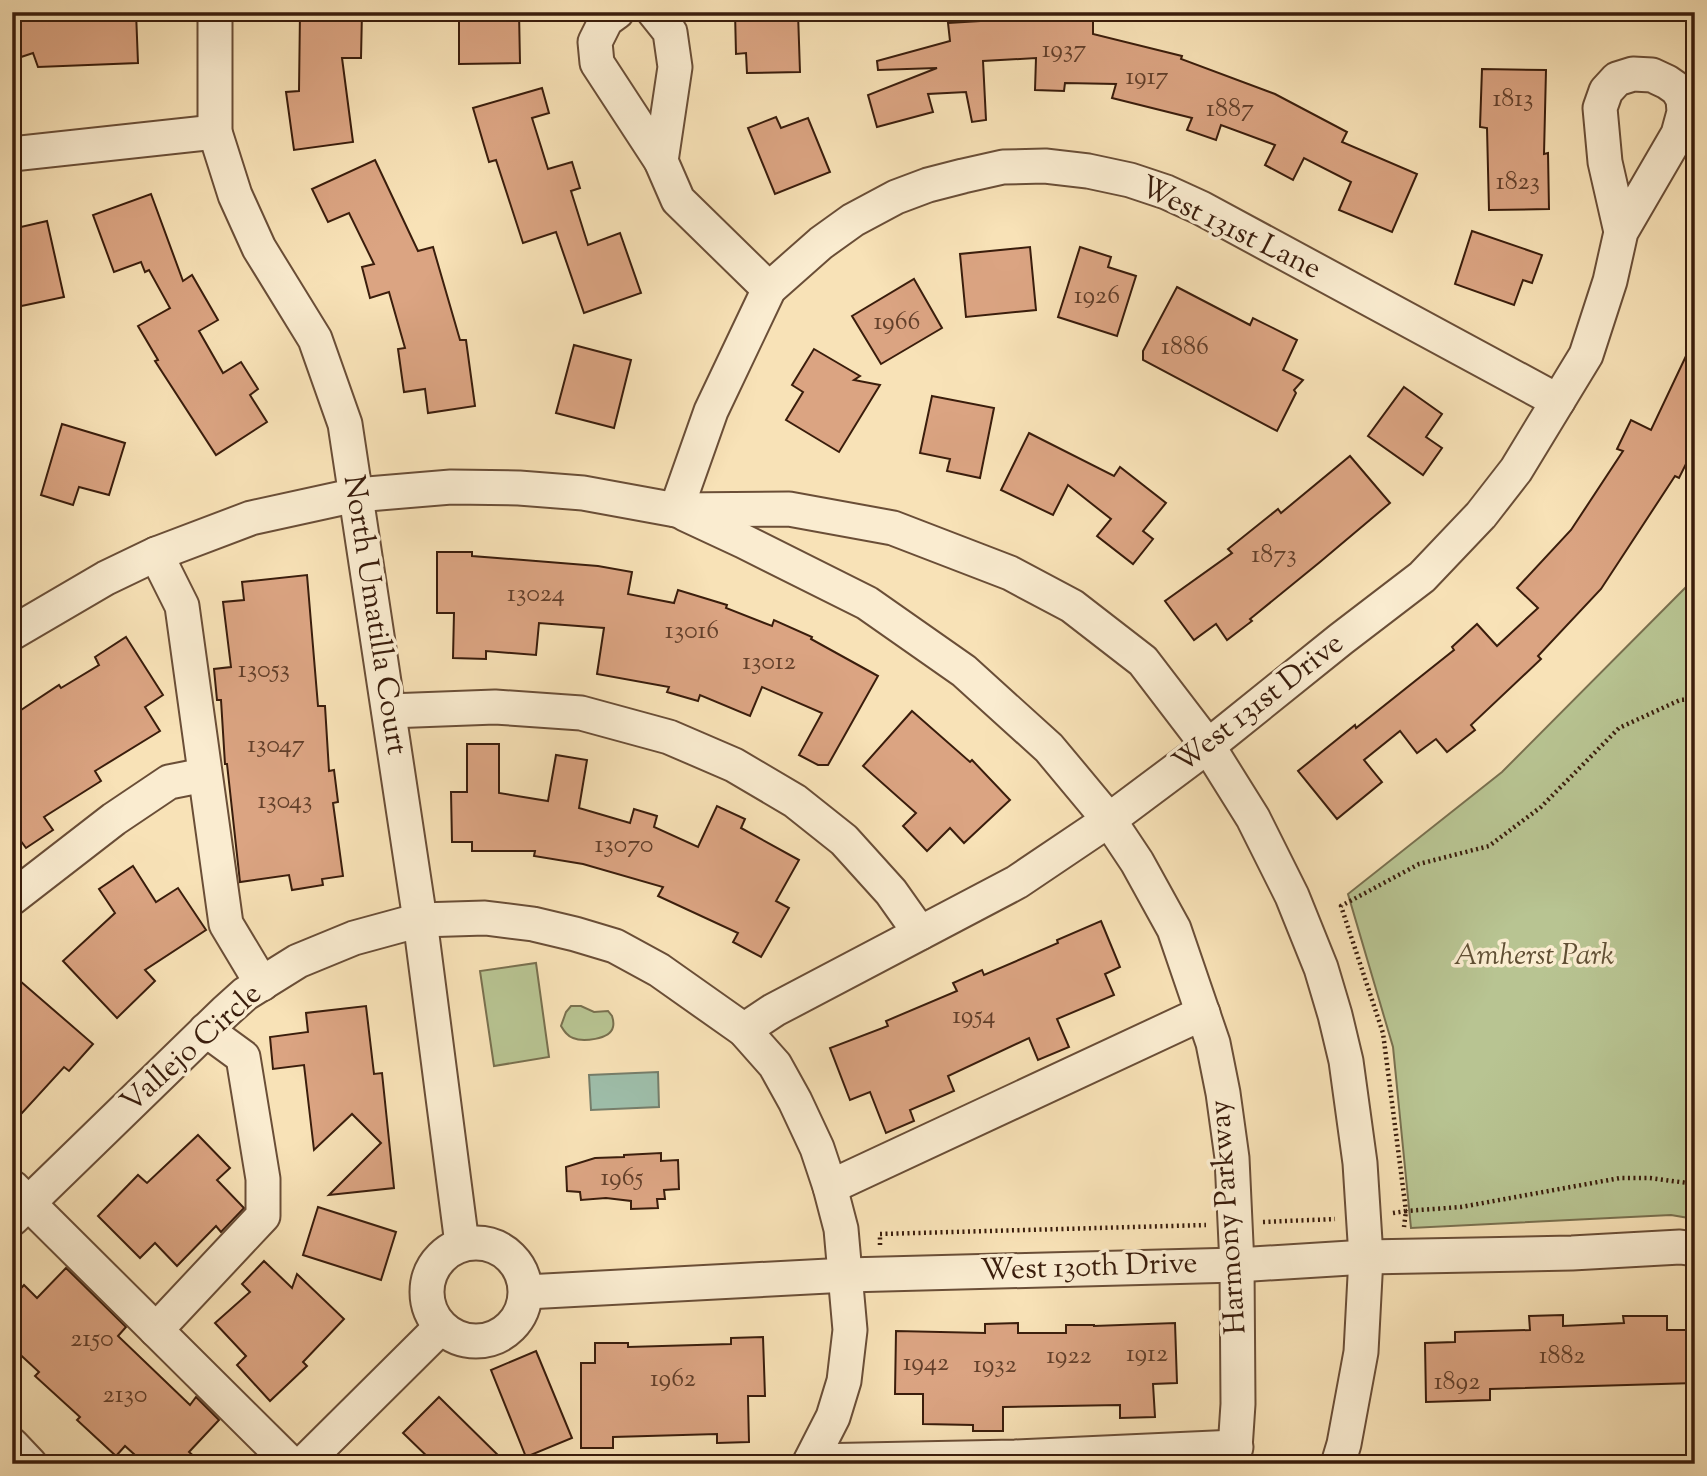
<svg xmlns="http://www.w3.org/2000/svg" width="1707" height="1476" viewBox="0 0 1707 1476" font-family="'Sorts Mill Goudy',serif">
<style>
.green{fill:#b8c492;stroke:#79704f;stroke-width:2}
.water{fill:#9ebeaa;stroke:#767e6b;stroke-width:2}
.building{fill:#dba482;stroke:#3a1d0c;stroke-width:2}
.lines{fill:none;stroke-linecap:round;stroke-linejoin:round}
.minor-casing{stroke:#6a4e37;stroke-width:37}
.path{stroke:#3a1d0c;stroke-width:4.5;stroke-dasharray:2 3.5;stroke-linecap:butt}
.minor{stroke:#faecd0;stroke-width:33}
.labels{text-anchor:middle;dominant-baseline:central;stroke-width:7;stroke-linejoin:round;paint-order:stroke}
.number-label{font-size:26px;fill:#623f2a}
.street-label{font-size:30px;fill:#3a1d0c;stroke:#faecd0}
.park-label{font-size:30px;font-style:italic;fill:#604f34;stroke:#faecd0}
</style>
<rect width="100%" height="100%" fill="#f8e2b7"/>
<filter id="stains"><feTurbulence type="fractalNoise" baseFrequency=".00286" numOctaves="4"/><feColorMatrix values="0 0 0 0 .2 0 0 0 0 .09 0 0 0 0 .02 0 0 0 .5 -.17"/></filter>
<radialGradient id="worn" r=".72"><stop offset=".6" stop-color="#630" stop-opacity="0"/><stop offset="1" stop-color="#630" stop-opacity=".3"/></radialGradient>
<!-- green -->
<g class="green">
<polygon points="1695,578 1695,1219 1671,1215 1411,1228 1393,1047 1348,894 1502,772"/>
<polygon points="536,963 549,1057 494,1066 480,971"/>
<path d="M571 1006H581L594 1012 608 1011 612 1016C613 1019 614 1023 613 1027 610 1040 582 1042 573 1038 567 1036 564 1031 561 1026L566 1012Z"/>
</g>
<!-- water -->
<polygon class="water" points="658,1072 659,1107 591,1110 589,1075"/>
<!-- building -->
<g class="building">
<polygon points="12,12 136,12 138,63 38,67 33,53 12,60"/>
<polygon points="300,12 362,12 361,58 342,58 353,142 294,150 286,92 299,91"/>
<polygon points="459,12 519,12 520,63 459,64"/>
<polygon points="735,12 798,13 800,72 747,73 746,53 736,54"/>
<polygon points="1047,17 1093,18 1093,34 1182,56 1181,59 1275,94 1347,132 1342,142 1417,174 1392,232 1339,210 1351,182 1304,158 1293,180 1265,165 1275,145 1221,125 1216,140 1187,130 1192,118 1112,98 1116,84 1065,83 1064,91 1035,90 1036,58 983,61 986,120 972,122 966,92 928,94 933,112 877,127 868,95 937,68 878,70 877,61 950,41 948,23"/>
<polygon points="1482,69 1546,70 1544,154 1548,153 1549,209 1489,210 1487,128 1480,127"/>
<polygon points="542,88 549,113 532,118 548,169 572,162 580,188 571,191 588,245 620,233 641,293 584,313 556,232 523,243 496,160 489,162 473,108"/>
<polygon points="776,117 781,128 808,118 830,172 775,194 748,128"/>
<polygon points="375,160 418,251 433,247 460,340 466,340 475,406 428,413 425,389 404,392 398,349 405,348 389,292 370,298 362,267 374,264 349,213 328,222 312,189"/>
<polygon points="151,194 183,281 192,275 218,320 199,331 223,373 241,362 258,389 250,395 267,422 216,455 155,361 158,360 138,326 170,308 149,270 145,272 141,262 114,272 93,215"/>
<polygon points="47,221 64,297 12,308 12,229"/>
<polygon points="1472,231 1542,255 1532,283 1523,280 1514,305 1455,284"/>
<polygon points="1030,247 1036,310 966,317 960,254"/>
<polygon points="1080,247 1111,257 1108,267 1136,276 1117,336 1058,317"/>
<polygon points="914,279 942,328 881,364 852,316"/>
<polygon points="1177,287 1250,325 1253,318 1297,340 1283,370 1303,380 1294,390 1296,393 1277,431 1143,360 1143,351"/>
<polygon points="1695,337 1695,446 1679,478 1675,476 1601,589 1538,656 1541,659 1471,725 1475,730 1447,752 1436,739 1417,753 1400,731 1364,760 1382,782 1337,819 1298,771 1355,725 1356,728 1454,650 1452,647 1477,624 1497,646 1538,608 1517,588 1571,530 1623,451 1617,449 1631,420 1651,430"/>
<polygon points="574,345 631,360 614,428 556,413"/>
<polygon points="814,349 860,376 854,380 880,385 839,452 786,420 803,392 792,385"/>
<polygon points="1404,387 1442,414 1426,437 1442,448 1423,475 1368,436"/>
<polygon points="932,396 994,408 980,478 947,471 950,459 920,453"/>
<polygon points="62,424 125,443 109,495 79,487 73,505 41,495"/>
<polygon points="1029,433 1114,476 1120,467 1166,503 1143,531 1153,539 1133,564 1097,536 1111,519 1068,485 1053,515 1001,490"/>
<polygon points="1350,456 1390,503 1320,562 1250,619 1252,621 1227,640 1216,624 1194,640 1165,601 1232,553 1228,549 1278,509 1281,513"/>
<polygon points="437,552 472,552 472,556 598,566 632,572 628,594 674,603 678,590 727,605 726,608 772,626 774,620 812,637 811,639 878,676 828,765 818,765 799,755 822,713 762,687 750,716 700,695 698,701 667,692 669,687 597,674 604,628 539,623 536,655 486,651 486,659 453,658 454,613 437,613"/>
<polygon points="307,575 318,706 325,706 329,771 334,770 338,802 333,803 343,876 322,879 323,885 292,890 289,875 240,882 227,764 225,764 221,700 217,700 214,669 231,667 223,602 244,600 242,582"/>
<polygon points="126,637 163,695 145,707 160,731 95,771 101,781 44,817 53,830 26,848 12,829 12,716 59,685 61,688 99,665 95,657"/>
<polygon points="912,711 970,762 972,760 1010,800 964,843 950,828 927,851 903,826 916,813 863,766"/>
<polygon points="467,744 499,744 499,793 548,801 556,755 587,760 579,808 630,823 634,809 657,816 654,827 698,847 717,806 745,819 741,828 799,860 776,901 789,908 761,957 733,942 738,933 658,896 663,887 583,864 534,856 535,851 472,851 472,842 452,842 451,792 467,792"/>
<polygon points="133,866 156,902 178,888 206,930 145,970 155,981 117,1018 63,961 115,913 99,889"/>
<polygon points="1101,921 1120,967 1105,974 1114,995 1057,1019 1069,1047 1038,1060 1029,1038 948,1076 954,1091 910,1110 914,1121 886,1133 870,1092 850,1100 830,1048 888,1026 886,1021 957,991 953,983 982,970 984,975 1058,943 1057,940"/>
<polygon points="12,974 93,1044 69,1071 64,1067 12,1124"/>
<polygon points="366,1006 374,1074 382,1073 394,1188 329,1195 381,1143 352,1114 314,1150 304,1065 273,1069 270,1037 308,1032 306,1013"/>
<polygon points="198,1135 230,1168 217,1180 244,1208 221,1232 216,1226 177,1266 155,1243 140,1258 98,1216 138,1175 147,1183"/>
<polygon points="661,1153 661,1161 678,1160 679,1189 664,1190 665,1199 657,1199 658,1208 631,1209 631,1201 606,1198 581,1200 580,1192 567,1191 566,1167 595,1158 624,1157 624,1155"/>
<polygon points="318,1207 396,1232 381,1280 303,1255"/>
<polygon points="264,1261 292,1288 297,1274 344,1319 303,1362 307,1366 270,1401 237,1365 246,1356 215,1323 250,1292 242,1284"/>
<polygon points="66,1268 126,1327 118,1336 190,1405 196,1397 219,1420 189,1452 203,1464 145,1464 125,1446 116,1456 77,1420 80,1417 35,1376 39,1372 12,1347 12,1298 24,1285 37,1298"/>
<polygon points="1563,1315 1563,1326 1624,1323 1623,1316 1667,1316 1667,1330 1695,1330 1695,1383 1490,1389 1490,1400 1426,1402 1425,1343 1455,1342 1455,1332 1530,1330 1529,1316"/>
<polygon points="1018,1323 1018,1333 1066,1333 1066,1325 1094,1325 1094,1326 1175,1323 1177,1383 1153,1384 1155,1417 1120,1418 1120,1405 1003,1407 1003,1431 973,1431 973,1425 923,1424 923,1394 895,1394 896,1331 985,1333 985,1324"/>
<polygon points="763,1337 765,1396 748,1396 749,1442 717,1443 717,1434 613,1437 613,1448 581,1448 581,1363 595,1363 595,1343 628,1343 628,1347 731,1344 731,1338"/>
<polygon points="536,1351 572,1438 526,1457 491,1370"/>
<polygon points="439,1397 507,1464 435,1464 403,1433"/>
</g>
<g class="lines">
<!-- minor casing -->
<g class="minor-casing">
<g id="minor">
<polyline points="215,12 215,132 235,195 259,248 315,339 345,424 420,920 462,1244"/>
<polyline points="617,12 606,20 595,42 597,63 661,161 678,200 769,289"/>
<polyline points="654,12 670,32 675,67 661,161"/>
<polyline points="12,154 215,132"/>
<polyline points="676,510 711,411 769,289 821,243 853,220 896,197 928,185 963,176 1003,167 1045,166 1088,171 1130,180 1166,192 1201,208 1558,401"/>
<polyline points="685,514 743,541 867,603 964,671 1049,748 1109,820 1137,862 1174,929 1213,1043 1223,1093 1232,1158 1237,1265 1238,1404 1234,1464"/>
<polyline points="156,554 182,606 226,924 262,984"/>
<polyline points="12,633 106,578 156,554 251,518 356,495 451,487 519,488 583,493 676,510 789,509 893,528 1010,573 1072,606 1143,661 1208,746 1253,818 1292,896 1321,968 1335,1015 1346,1061 1360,1163 1366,1257 1361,1352 1344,1444 1338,1464"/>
<polyline points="389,711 495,707 581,713 669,737 734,765 795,801 844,840 891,892 920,933"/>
<polyline points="12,898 114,819 169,782 204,775"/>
<polyline points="744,1030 774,1010 1017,882 1109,820 1208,746 1341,639 1422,577 1481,515 1516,470 1586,355 1610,281 1621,232 1678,134 1684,112 1683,99 1677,89 1667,82 1652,75 1633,74 1617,79 1606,91 1600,108 1605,162 1621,232"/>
<polyline points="12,1187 291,1464"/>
<polyline points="830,1187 1203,1013"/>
<polyline points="12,1219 225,1012 245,994 298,961 354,938 420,920 485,918 533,924 575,934 615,946 659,970 744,1030 775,1065 795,1101 817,1148 830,1187 841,1229 850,1330 844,1381 833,1417 809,1464"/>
<circle cx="476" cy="1292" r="49"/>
<polyline points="526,1292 847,1275 1237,1265 1366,1257 1572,1253 1680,1247 1695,1249"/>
<polyline points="156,1330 263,1216 263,1179 243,1057 206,1030"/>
<polyline points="12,1445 30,1464"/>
<polyline points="811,1461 1015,1457 1236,1447"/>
<polyline points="303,1464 440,1328"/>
</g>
</g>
<!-- path -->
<g class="path">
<polyline points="1695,699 1680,700 1619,728 1541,807 1489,846 1419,864 1341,906 1383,1033 1406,1211 1461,1207 1620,1178 1650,1178 1695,1184"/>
<polyline points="1393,1213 1406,1211 1404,1227"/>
<polyline points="1263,1222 1335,1219"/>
<polyline points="880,1245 880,1234 1206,1225"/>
</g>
<!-- minor -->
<use href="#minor" class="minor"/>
</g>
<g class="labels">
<!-- number labels -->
<g class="number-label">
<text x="1064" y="50">1937</text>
<text x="1147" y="77">1917</text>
<text x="1513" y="99">1813</text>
<text x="1230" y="109">1887</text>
<text x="1518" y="182">1823</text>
<text x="1097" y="296">1926</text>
<text x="897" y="322">1966</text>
<text x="1185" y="347">1886</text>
<text x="1274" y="555">1873</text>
<text x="536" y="594">13024</text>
<text x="692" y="631">13016</text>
<text x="769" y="662">13012</text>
<text x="264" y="670">13053</text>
<text x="276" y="745">13047</text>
<text x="285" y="801">13043</text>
<text x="624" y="845">13070</text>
<text x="974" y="1016">1954</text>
<text x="622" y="1178">1965</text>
<text x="92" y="1339">2150</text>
<text x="1147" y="1354">1912</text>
<text x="1069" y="1356">1922</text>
<text x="1562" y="1356">1882</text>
<text x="926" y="1363">1942</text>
<text x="995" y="1365">1932</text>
<text x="673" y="1379">1962</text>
<text x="1457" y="1382">1892</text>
<text x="125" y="1395">2130</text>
</g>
<!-- street labels -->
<g class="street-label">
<text transform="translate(1230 229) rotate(26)">West 131st Lane</text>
<text transform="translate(374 615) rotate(81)">North Umatilla Court</text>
<text transform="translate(1259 704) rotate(-38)">West 131st Drive</text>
<text transform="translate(192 1049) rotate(-42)">Vallejo Circle</text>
<text transform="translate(1229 1217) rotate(-94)">Harmony Parkway</text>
<text transform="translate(1089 1268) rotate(-2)">West 130th Drive</text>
</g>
<!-- park labels -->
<g class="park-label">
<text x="1534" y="956">Amherst Park</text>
</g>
</g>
<!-- margin -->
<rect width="1707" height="1476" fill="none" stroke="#f8e2b7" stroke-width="42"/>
<rect x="14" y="14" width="1679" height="1448" fill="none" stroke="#3a1d0c" stroke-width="3.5"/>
<rect x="21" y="21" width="1665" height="1434" fill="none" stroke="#3a1d0c" stroke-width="2"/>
<rect width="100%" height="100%" filter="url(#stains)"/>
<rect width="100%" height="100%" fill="url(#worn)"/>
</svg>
